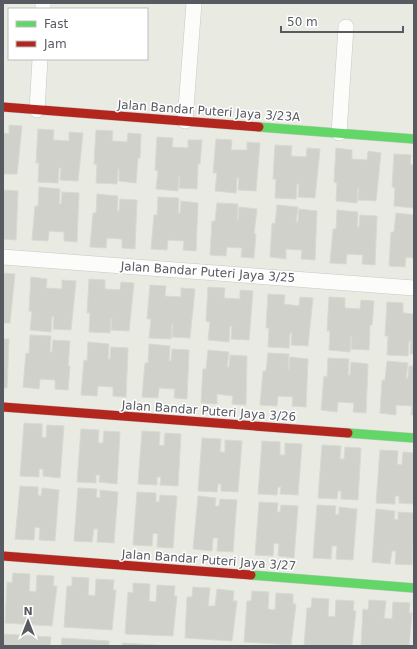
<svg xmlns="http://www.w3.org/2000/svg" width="417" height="649" viewBox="0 0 417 649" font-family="'DejaVu Sans',sans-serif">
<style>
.building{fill:#d1d1cc;stroke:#d8d9d2}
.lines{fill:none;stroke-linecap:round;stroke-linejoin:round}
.street-casing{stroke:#c7c8c7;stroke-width:16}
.fast-casing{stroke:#c6c7c6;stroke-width:10}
.jam-casing{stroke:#c6c7c6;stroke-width:10}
.street{stroke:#fcfcfb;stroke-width:15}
.fast{stroke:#63d668;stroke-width:9}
.jam{stroke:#b3261e;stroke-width:9}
.labels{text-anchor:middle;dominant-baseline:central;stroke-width:3;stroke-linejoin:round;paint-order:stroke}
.street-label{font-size:12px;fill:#585a62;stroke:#fff}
</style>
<rect width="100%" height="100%" fill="#e9eae2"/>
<!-- building -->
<g class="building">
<polygon points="9,125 22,126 17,174 3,174 3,133 9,134"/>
<polygon points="38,129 54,130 53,140 69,141 69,132 83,133 78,181 60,180 61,168 59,168 58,183 38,182 39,163 36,163"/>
<polygon points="96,130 113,131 112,141 127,142 128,133 141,134 140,158 138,158 136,183 119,181 119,169 118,169 117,184 96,183 97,164 94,164"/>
<polygon points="157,137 173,138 172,147 188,148 188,140 202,140 200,164 198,164 197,189 179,188 180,176 179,176 178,191 156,189 158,171 155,170"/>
<polygon points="216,139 232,140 231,150 247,150 247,142 260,143 256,191 238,190 239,178 237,178 236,193 215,191 217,173 213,173"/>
<polygon points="275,145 292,146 291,156 306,157 307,148 320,149 315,198 298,197 299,184 297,184 296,199 275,198 276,179 273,179"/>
<polygon points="336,148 352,150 352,159 367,160 368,151 381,153 376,201 358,200 359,188 358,188 357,203 336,201 337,183 334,182"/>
<polygon points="394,154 411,155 410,164 414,165 414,208 394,206 395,188 392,187"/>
<polygon points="39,187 60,189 59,204 61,204 62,192 79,193 77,242 64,241 64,232 49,231 48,241 32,240 35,206 38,206"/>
<polygon points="3,190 18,191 16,240 3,239"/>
<polygon points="97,194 118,196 117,211 119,211 120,199 137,200 135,249 122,248 122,239 107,238 106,248 90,247 93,213 96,213"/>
<polygon points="158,197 179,198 178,213 180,213 181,201 198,203 196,251 183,250 184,241 168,240 167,250 151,249 154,215 157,215"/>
<polygon points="217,203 238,204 237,220 238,220 239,207 257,209 254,234 256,234 254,258 241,257 242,248 227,247 226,256 210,255 212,221 215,221"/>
<polygon points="277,205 298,207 296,222 298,222 299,209 317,211 315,260 301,259 302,250 286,249 286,259 270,257 272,223 275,224"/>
<polygon points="337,210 358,212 357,227 359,227 360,215 377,216 375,265 362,264 363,255 347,254 346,264 330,263 333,229 336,229"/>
<polygon points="396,213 414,215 414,258 406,257 405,267 389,266 391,232 394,232"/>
<polygon points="3,273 15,274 10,323 3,323"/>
<polygon points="31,277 47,279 46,288 62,289 62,280 76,281 71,330 53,329 54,317 52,316 51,332 30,330 32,312 29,311"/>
<polygon points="89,279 105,280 105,289 120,290 121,282 134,283 129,331 111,330 112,318 111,318 110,333 89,332 90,313 87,313"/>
<polygon points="150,285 166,286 165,296 181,297 181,288 195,289 190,338 172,337 173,324 172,324 171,339 149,338 151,319 147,319"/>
<polygon points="208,287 225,288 224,298 240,299 240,290 253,291 249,340 231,339 232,326 230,326 229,342 208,340 210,322 206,321"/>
<polygon points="268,294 285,295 284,304 299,306 300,297 313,298 308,346 291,345 292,333 290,333 289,348 268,347 269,328 266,328"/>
<polygon points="329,297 345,298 345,308 360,309 361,300 374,301 372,325 370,325 369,350 351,349 352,336 351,336 350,352 329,350 330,331 327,331"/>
<polygon points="387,302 403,303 403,313 414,314 414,354 410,354 411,341 409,341 408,356 387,355 388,336 385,336"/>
<polygon points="30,335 51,336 50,352 52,352 53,340 70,341 68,366 70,366 68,390 55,389 55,380 40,379 39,389 23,387 26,353 29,354"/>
<polygon points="3,339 9,339 7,388 3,388"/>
<polygon points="88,342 109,344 108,359 110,359 111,347 128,348 126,397 113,396 113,387 98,386 97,396 81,395 84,360 87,361"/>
<polygon points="149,344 170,346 169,361 171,361 172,349 189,350 187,399 174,398 175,389 159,388 158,398 142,397 145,363 148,363"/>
<polygon points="208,350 229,352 227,367 229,367 230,355 247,356 246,405 232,404 233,396 217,394 217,404 201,403 203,369 206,369"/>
<polygon points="268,353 289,354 288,369 289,369 290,357 308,359 306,407 292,406 293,397 278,396 277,406 260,405 263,371 266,371"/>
<polygon points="328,358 349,359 348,375 350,375 351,362 368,364 366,413 353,412 354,403 338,402 337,412 321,410 324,376 327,377"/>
<polygon points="387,361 408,363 406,378 408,378 409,366 414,366 414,415 411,415 412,406 396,405 396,415 380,413 382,380 385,380"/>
<polygon points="24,423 42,424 42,437 46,438 47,425 64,426 60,478 43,476 43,469 39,469 39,477 20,476"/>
<polygon points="81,429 99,430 98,443 103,443 104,431 120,432 117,484 99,482 100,475 96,475 96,483 77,482"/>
<polygon points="142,431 160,432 159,445 164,446 165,433 181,434 178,486 160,485 161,477 157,477 157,485 138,484"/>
<polygon points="202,438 221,439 220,452 225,452 225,440 242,441 238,492 221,491 221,484 218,484 217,492 198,491"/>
<polygon points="262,441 280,442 280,455 285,455 285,443 302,444 298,495 280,494 281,487 278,487 277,495 258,494"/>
<polygon points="322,445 341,446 340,459 344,459 345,447 361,448 358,500 341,499 341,491 338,491 337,499 318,498"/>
<polygon points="380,450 398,451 397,464 402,465 403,452 414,453 414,504 399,503 399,496 395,496 395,504 376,503"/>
<polygon points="20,486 38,487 38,495 41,496 42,488 59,490 55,541 39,540 40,528 35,527 34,540 15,539"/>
<polygon points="78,488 97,489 96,497 100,498 100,490 118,492 114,543 97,542 98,529 94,529 92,542 74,541"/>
<polygon points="137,492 156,493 156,502 159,502 160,495 177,496 173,548 157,547 158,534 153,533 152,546 133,545"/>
<polygon points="198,496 216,498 215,506 219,506 220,499 237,500 233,552 217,551 218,538 213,538 212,551 193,549"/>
<polygon points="259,502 278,503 277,512 280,512 281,505 298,506 294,558 278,556 279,544 274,543 273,556 255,555"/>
<polygon points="317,505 336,506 335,514 339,515 339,507 357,509 353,560 336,559 337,546 332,546 331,559 313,558"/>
<polygon points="376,509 395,511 394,519 398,520 398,512 414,513 412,565 395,564 396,551 392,551 390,564 372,562"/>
<polygon points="13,573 30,574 29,591 36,592 37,575 54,576 53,586 57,586 52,626 5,623 7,582 12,583"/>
<polygon points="72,577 89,578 88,595 95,596 96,579 114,580 113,590 116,590 112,630 64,627 67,586 72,586"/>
<polygon points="133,583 150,584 149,601 156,602 157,585 175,586 174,596 177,596 173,636 125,634 128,592 133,593"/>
<polygon points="193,587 210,588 208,606 215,606 217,589 234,591 233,601 237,601 232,641 185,638 187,597 192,597"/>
<polygon points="252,591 269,592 268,609 275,610 276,593 293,594 293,604 296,604 291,645 244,642 247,601 251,601"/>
<polygon points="312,598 329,599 328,616 335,617 336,600 354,601 353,611 356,611 352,646 304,646 307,608 311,608"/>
<polygon points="369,600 386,601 384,618 392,619 393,602 410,603 409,613 412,613 409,646 361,646 363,609 368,610"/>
<polygon points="3,634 51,637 50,646 3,646"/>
<polygon points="62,638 109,641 109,646 61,646"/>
<polygon points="123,643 170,646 122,646"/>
</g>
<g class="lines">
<!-- street casing -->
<g class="street-casing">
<g id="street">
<polyline points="43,9 43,3"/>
<polyline points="37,110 40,59"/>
<polyline points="185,121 194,3"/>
<polyline points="339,133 346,27"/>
<polyline points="3,257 414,288"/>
</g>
</g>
<!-- fast casing -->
<g class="fast-casing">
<g id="fast">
<polyline points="259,127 414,139"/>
<polyline points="348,433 414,438"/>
<polyline points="251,575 414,588"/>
</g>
</g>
<!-- jam casing -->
<g class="jam-casing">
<g id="jam">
<polyline points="3,107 259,127"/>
<polyline points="3,407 348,433"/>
<polyline points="3,556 251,575"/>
</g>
</g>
<!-- street -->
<use href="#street" class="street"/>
<!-- fast -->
<use href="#fast" class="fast"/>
<!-- jam -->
<use href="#jam" class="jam"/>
</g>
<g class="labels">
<!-- street labels -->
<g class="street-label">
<text transform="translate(209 111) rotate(4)">Jalan Bandar Puteri Jaya 3/23A</text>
<text transform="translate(208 272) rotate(4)">Jalan Bandar Puteri Jaya 3/25</text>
<text transform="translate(209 411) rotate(4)">Jalan Bandar Puteri Jaya 3/26</text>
<text transform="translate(209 560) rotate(4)">Jalan Bandar Puteri Jaya 3/27</text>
</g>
</g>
<!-- border -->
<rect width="417" height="649" fill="none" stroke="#585a62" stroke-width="8"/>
<!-- legend -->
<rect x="8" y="8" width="140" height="52" fill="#ffffff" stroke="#bcbdc0"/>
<rect x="16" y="21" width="20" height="6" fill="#63d668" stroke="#bcbdc0"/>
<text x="44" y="28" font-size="12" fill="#585a62">Fast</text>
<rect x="16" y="41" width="20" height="6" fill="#b3261e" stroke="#bcbdc0"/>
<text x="44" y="48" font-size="12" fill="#585a62">Jam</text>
<!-- north arrow -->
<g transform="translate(28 621)" stroke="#ffffff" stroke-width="3" paint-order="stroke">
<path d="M0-3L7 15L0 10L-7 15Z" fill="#585a62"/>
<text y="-6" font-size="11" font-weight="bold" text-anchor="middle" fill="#585a62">N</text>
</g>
<!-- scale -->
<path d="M281 26v6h122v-6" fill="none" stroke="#585a62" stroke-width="2"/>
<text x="287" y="26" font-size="12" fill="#585a62" stroke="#ffffff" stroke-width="3" paint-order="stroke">50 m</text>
</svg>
